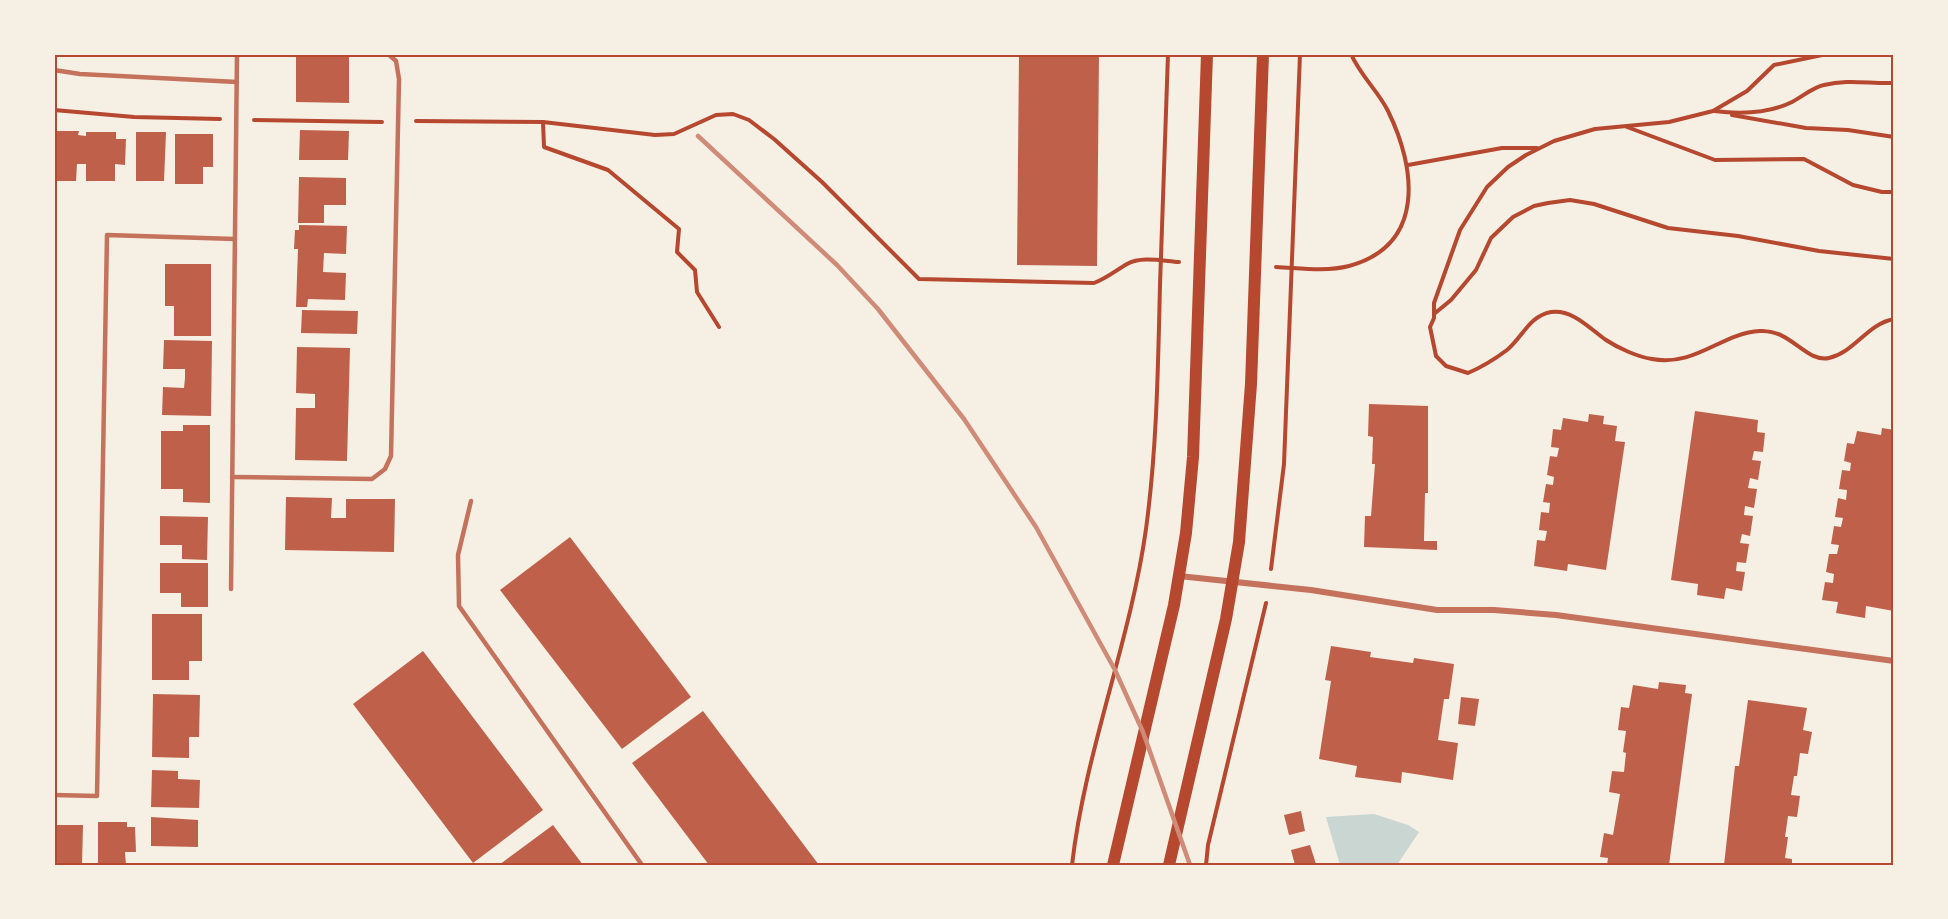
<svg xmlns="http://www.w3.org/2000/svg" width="1948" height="919" viewBox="0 0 1948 919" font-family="'Work Sans',sans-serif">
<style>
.water{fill:#c9d6d2}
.building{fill:#bf614a}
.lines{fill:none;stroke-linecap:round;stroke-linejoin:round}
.path{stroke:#b5482f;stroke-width:4}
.service{stroke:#c5725c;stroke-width:4.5}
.minor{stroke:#c5725c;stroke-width:6}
.secondary{stroke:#b5482f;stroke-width:12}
.rail{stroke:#cf8b77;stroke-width:4.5}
.neatline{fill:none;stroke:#b5482f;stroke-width:2}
</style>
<rect width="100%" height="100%" fill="#f6efe4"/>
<!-- water -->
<polygon class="water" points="1374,814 1408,825 1419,832 1397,865 1340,865 1326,817"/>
<!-- building -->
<g class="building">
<polygon points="314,54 349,54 349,103 296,102 296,57 314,57"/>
<polygon points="1019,54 1099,54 1097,266 1017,265"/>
<polygon points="300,130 349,131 348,160 299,160"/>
<polygon points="54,131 79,131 78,135 86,136 86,132 116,132 116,139 126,139 125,165 115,164 115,181 86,181 86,164 77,164 76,181 54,181"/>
<polygon points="136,132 166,132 164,181 136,181"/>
<polygon points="175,134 213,134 213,167 203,167 203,184 175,184"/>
<polygon points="299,177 346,178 346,205 324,205 324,223 298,223"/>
<polygon points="299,225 347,226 346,254 324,253 323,272 346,273 345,300 308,299 307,307 296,307 298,249 294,249 295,230 299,230"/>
<polygon points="165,264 211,264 211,336 174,336 174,306 165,306"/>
<polygon points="302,310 358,311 357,334 301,333"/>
<polygon points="164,340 212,341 211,416 162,415 163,387 184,388 185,378 185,369 163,369"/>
<polygon points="297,347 350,348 347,461 295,460 296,408 315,408 315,394 296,393"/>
<polygon points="1369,404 1428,406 1428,493 1425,493 1424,541 1437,541 1437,550 1364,547 1365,516 1371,516 1375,464 1372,464 1373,437 1368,436"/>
<polygon points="1695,411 1758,420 1757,432 1765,433 1763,452 1754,451 1752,460 1761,461 1758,480 1750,478 1748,488 1757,489 1754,508 1745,506 1744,515 1753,516 1750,536 1742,534 1740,543 1749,544 1746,563 1737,562 1736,571 1745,572 1742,591 1726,588 1724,599 1697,595 1698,584 1671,580"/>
<polygon points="1589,414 1604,416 1603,424 1617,426 1615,441 1625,442 1606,570 1568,564 1567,571 1534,566 1537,540 1545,541 1547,531 1539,530 1541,512 1549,513 1550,503 1543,502 1546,484 1553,485 1554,477 1547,475 1550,456 1557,457 1559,448 1551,447 1553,429 1561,430 1563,418 1588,422"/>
<polygon points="183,425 210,425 210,503 183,502 183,489 161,489 161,431 183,431"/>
<polygon points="1882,428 1894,430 1894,611 1866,606 1865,618 1836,613 1838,602 1822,600 1825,582 1833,583 1834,574 1826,572 1829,554 1837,554 1839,545 1831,544 1834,526 1841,527 1843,518 1835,517 1838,498 1846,500 1847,490 1839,489 1842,470 1850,471 1851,463 1844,461 1847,443 1854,444 1857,431 1881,435"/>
<polygon points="286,497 332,498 331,518 346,518 346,499 395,499 394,552 285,550"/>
<polygon points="160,516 208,517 207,560 182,559 182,545 160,545"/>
<polygon points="570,537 691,697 622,749 500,590"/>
<polygon points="160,563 208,563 208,607 181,607 181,593 160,593"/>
<polygon points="152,614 202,614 202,661 189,661 189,680 152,680"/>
<polygon points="1331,646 1371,652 1370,657 1413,663 1414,658 1454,664 1449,699 1444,699 1438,740 1458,743 1453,780 1402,772 1401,783 1355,777 1357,766 1319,759 1331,681 1325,680"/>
<polygon points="423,651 543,810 473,863 353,704"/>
<polygon points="1659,682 1686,685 1685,693 1692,694 1669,865 1607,865 1608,858 1600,857 1604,833 1613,835 1620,794 1609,792 1612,771 1624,772 1626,753 1623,752 1626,731 1618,730 1621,707 1629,708 1633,685 1658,689"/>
<polygon points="153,694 200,695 199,737 189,737 189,758 152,757"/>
<polygon points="1461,697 1479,699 1475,726 1458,724"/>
<polygon points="1748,700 1807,708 1803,730 1812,732 1808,754 1800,753 1797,776 1794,776 1791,795 1800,796 1797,817 1788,816 1785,837 1788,837 1785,858 1792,859 1792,865 1724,865 1735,766 1739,766"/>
<polygon points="703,711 819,865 709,865 632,763"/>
<polygon points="152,770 178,771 178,779 200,780 199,808 151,807"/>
<polygon points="1301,811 1305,831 1289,835 1284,815"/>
<polygon points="151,817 198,820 198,847 151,846"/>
<polygon points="98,822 127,822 127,827 135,827 136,852 125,852 126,865 98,865"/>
<polygon points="54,825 83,825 82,865 54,865"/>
<polygon points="553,825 583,865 499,865"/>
<polygon points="1310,845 1316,864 1295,865 1291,850"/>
</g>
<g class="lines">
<!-- path -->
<g class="path">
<path d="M1827 54 1774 65 1747 91 1713 111 1669 122 1595 129 1554 141 1526 155 1508 167 1487 187 1460 230 1434 303V318L1430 327 1436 356 1446 366 1468 373C1482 367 1495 359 1507 350 1522 338 1529 316 1551 312 1573 309 1590 329 1606 340 1618 348 1638 357 1652 359 1696 367 1721 333 1760 331 1791 329 1806 363 1829 358 1855 352 1867 324 1894 319"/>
<polyline points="54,110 134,117 220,119"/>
<path d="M1714 111C1739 114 1768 114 1792 102 1802 97 1813 87 1824 85 1848 79 1870 84 1894 83"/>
<polyline points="1732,115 1806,128 1848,130 1894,137"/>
<polyline points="254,120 382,122"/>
<path d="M416 121 543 122 655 135 674 134 716 115 733 114 749 120 774 139 822 182 919 279 1094 283C1107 278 1115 271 1127 264 1141 256 1163 261 1179 262"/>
<polyline points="543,122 544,147 608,170 679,229 677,252 695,270 697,292 719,327"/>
<polyline points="1627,127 1715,160 1804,159 1853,185 1882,192 1894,192"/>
<polyline points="1408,165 1502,148 1537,148"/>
<path d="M1276 267C1300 268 1325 272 1349 266 1426 245 1416 168 1388 111 1378 91 1360 75 1351 54"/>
<polyline points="1434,314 1451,300 1476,270 1491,238 1513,217 1534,206 1548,203 1570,200 1594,204 1668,228 1738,236 1819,251 1894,259"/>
<polyline points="1271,569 1284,464 1300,54"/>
<path d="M1072 865C1085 751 1130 643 1146 529 1157 448 1158 366 1160 285 1162 208 1165 131 1168 54"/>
<polyline points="1206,865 1208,845 1266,603"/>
</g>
<!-- service -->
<g class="service">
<polyline points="54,70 80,74 237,82"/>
<polyline points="232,477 372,479 385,469 391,456 399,79 396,61 388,54"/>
<polyline points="471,501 458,555 459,606 642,865"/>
<polyline points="231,589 237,54"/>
<polyline points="54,795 97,796 107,235 235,239"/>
</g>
<!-- minor -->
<polyline class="minor" points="1179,576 1311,590 1437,610 1494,610 1556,615 1894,661"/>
<!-- secondary -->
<g class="secondary">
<polyline points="1113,865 1174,605 1186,533 1193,457 1207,54"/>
<polyline points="1169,865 1226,619 1239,542 1251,384 1263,54"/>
</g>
<!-- rail -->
<polyline class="rail" points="698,136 837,265 878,309 964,419 1036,527 1115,670 1143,732 1190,865"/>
</g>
<!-- border -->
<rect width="1948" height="919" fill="none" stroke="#f6efe4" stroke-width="111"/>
<rect x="56" y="56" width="1836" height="808" class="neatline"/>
</svg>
